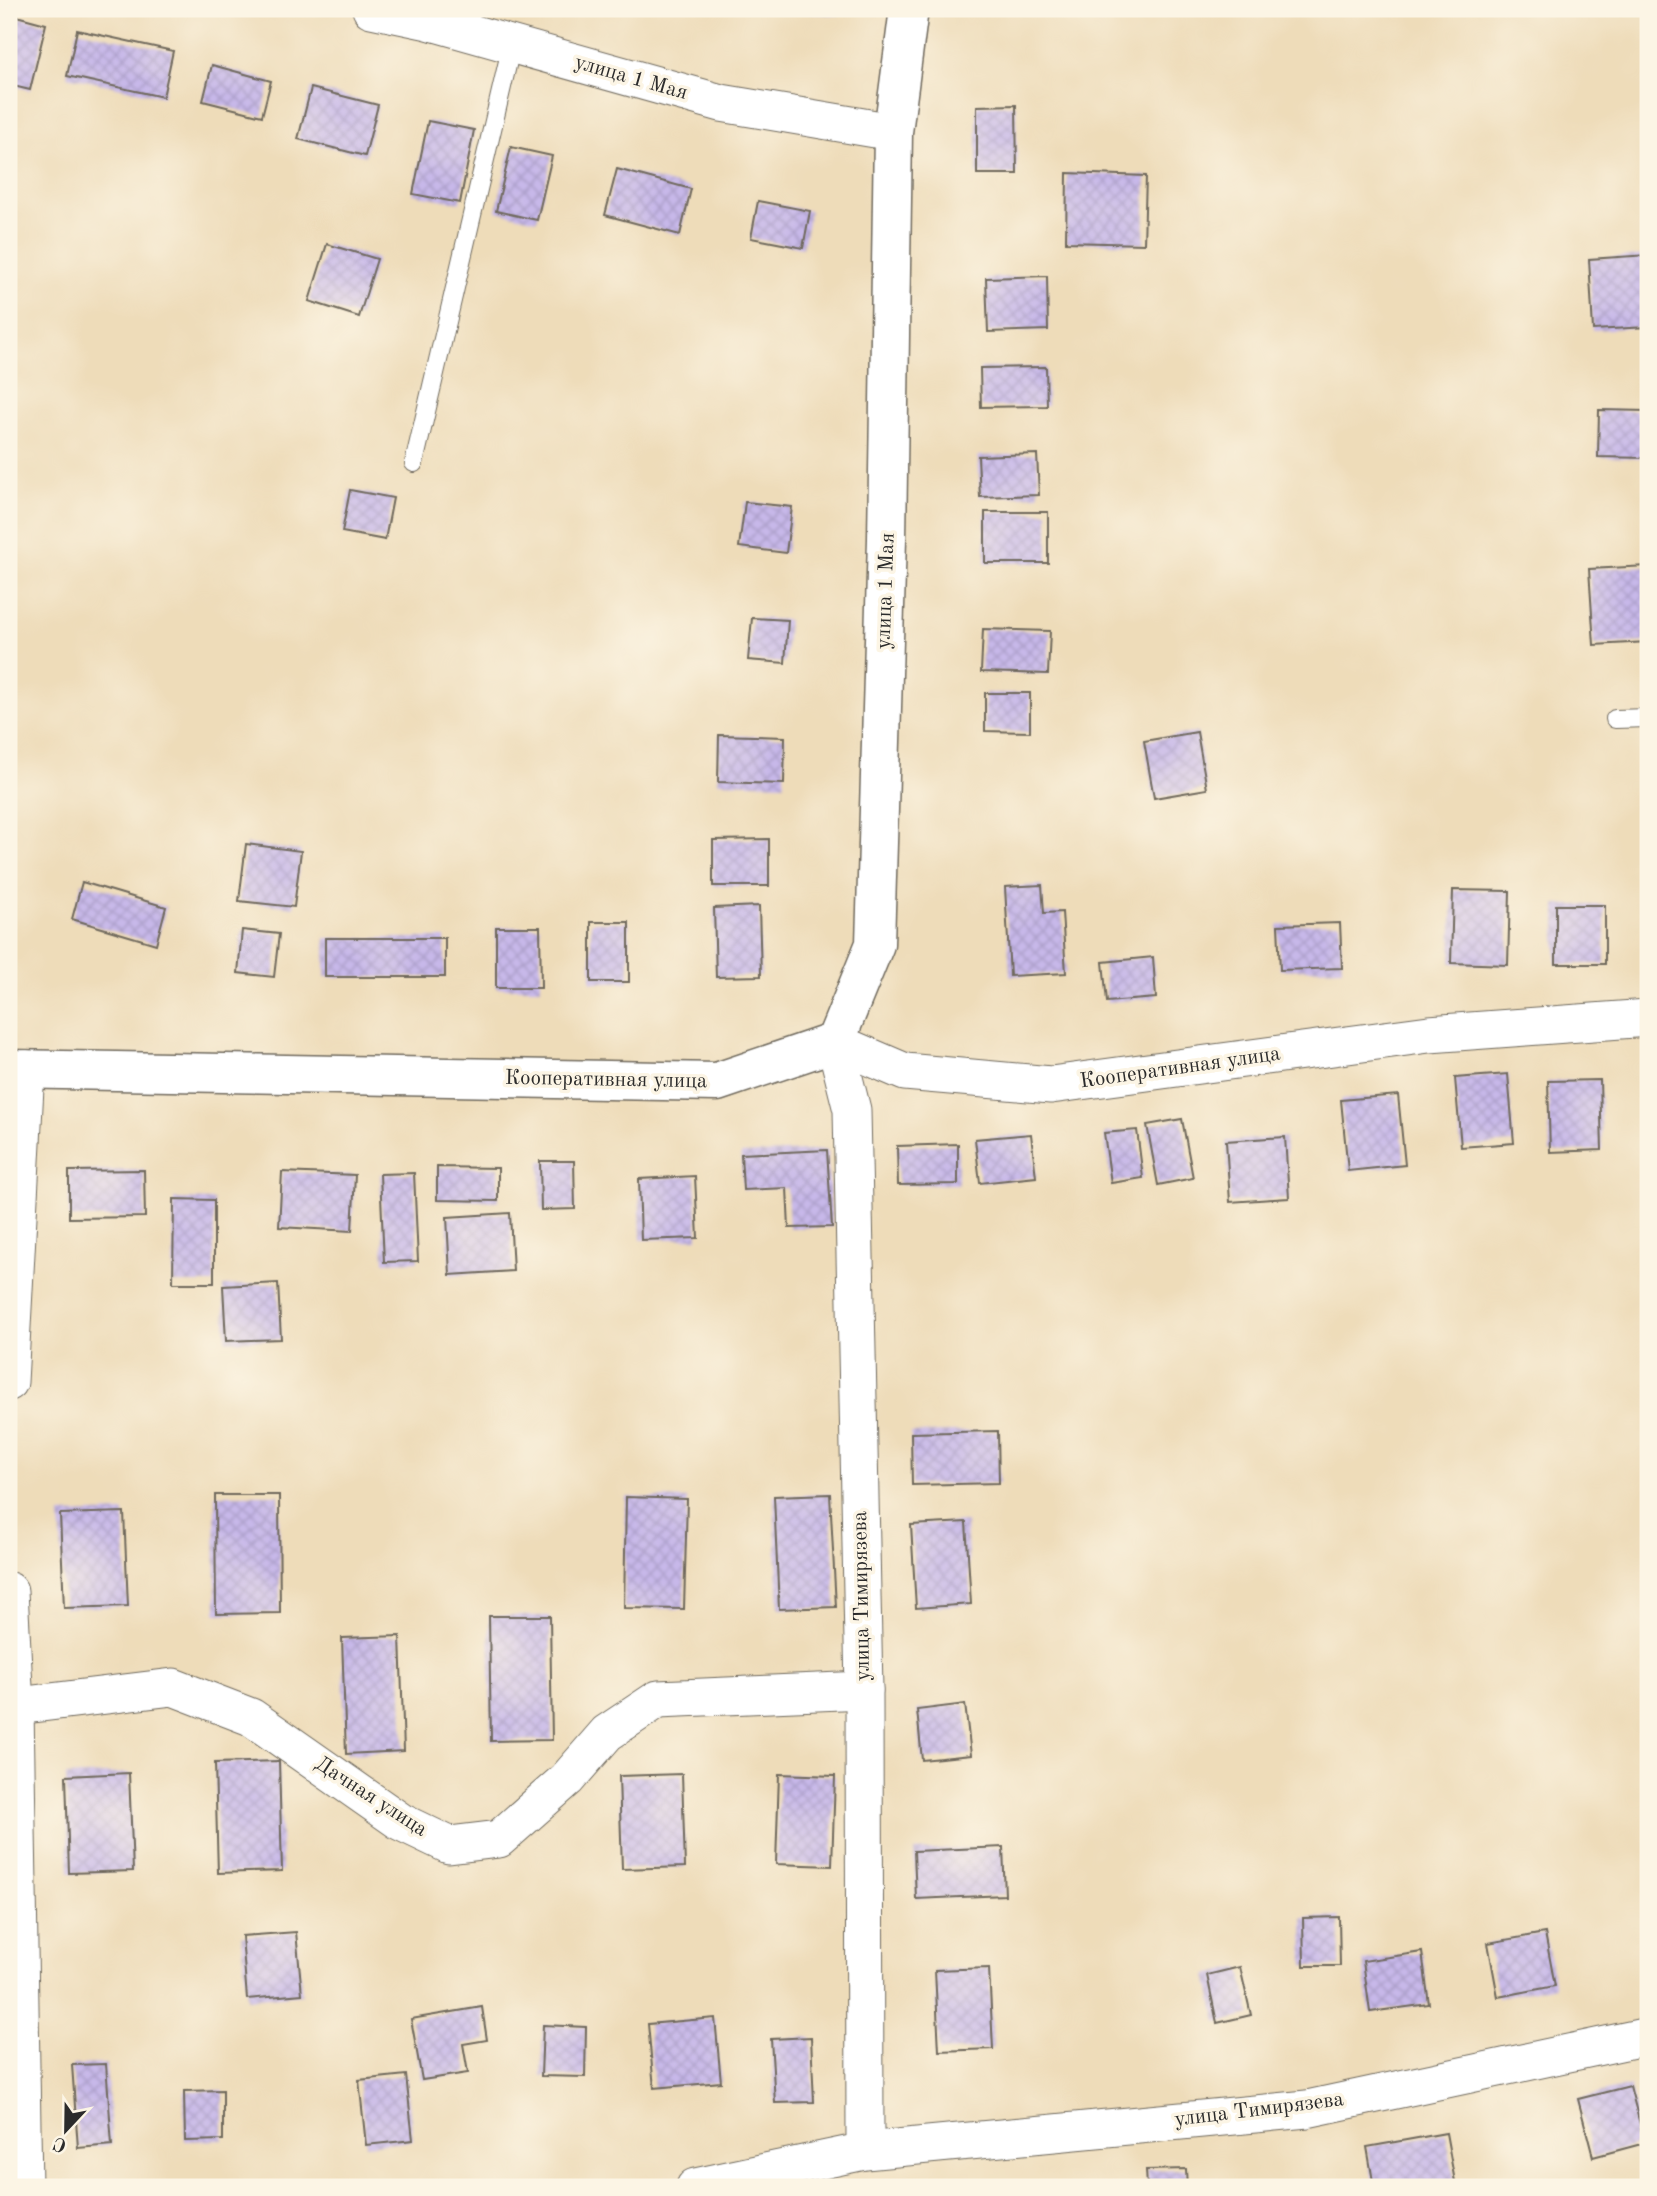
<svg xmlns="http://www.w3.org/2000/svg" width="1657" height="2196" viewBox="0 0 1657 2196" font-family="'Old Standard TT',serif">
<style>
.building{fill:url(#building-cross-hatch)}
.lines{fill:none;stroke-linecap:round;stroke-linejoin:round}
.service-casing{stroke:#6f695d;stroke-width:20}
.minor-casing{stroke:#6f695d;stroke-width:39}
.tertiary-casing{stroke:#6f695d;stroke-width:41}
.service{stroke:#fff;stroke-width:18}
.minor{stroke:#fff;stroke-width:37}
.tertiary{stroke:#fff;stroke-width:38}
.labels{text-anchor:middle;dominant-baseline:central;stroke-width:7;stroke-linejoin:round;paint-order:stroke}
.street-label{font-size:21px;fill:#2b2b2b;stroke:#fcf5e5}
</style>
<defs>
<pattern id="building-cross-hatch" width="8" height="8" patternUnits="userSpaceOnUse" patternTransform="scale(1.75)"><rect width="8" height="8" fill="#c7b8e9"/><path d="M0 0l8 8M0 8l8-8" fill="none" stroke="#ab9ec8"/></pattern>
</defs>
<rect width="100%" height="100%" fill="#fcf5e5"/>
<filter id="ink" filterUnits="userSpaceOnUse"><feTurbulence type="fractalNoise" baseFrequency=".0143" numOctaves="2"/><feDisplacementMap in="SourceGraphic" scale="14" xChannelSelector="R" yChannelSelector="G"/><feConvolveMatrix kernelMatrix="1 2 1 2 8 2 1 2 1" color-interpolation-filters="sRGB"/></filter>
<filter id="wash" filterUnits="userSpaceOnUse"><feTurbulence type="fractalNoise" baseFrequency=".00686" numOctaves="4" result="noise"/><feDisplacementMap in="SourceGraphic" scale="28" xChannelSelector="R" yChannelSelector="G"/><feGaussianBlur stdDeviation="1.57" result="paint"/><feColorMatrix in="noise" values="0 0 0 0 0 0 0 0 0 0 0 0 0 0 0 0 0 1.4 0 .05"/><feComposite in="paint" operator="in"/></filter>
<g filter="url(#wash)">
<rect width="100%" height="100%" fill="#eedcb9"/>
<g id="blocks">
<!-- building -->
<g class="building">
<polygon points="794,9 840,9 839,15 794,12"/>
<polygon points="9,14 46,24 30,90 9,85"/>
<polygon points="77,30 173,51 163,97 67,76"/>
<polygon points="212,65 271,81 262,116 203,101"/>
<polygon points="311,88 378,105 365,156 298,139"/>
<polygon points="1016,105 1017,174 977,174 977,106"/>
<polygon points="428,121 474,130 460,203 413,194"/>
<polygon points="511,147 552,156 537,220 496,211"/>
<polygon points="617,169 691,189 680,235 605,215"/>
<polygon points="1067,173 1146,176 1144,244 1066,242"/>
<polygon points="758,201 810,211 803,248 751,238"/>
<polygon points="327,244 377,259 359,317 309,301"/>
<polygon points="1648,255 1648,327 1593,330 1589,259"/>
<polygon points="1047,276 1048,330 988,332 986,278"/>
<polygon points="1046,367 1047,406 981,407 980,368"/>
<polygon points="1599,410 1648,411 1648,458 1598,457"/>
<polygon points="1037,454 1039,495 980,497 978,456"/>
<polygon points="350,490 393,498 385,540 342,532"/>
<polygon points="745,502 792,507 786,553 739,547"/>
<rect x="985" y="512" width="63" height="51"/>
<polygon points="1648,566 1648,642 1594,645 1589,569"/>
<polygon points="752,618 788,620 785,663 748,660"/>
<polygon points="983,629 1050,631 1048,674 981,672"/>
<polygon points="985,693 1030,693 1030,732 985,731"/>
<polygon points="1197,732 1207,789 1154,798 1144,741"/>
<polygon points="719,735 785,737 784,784 718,782"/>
<polygon points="769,839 769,886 713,886 713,840"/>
<polygon points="246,844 301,851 294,907 239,901"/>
<polygon points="82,882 166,907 156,944 72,919"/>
<polygon points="1042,885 1044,913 1062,912 1066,973 1010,976 1005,887"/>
<polygon points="1453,890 1510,891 1508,965 1451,963"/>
<rect x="1556" y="905" width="49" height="59"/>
<polygon points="759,906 761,976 716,977 714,908"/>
<rect x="591" y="922" width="38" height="60"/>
<polygon points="1340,923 1342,968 1280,970 1278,925"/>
<polygon points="496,927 540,927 541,988 496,988"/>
<polygon points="242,930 279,934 274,977 238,973"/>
<rect x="325" y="938" width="120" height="39"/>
<polygon points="1153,957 1156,998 1107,1002 1103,962"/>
<polygon points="1508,1074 1514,1143 1461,1147 1455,1078"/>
<polygon points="1600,1080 1602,1150 1550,1152 1548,1081"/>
<polygon points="1398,1095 1405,1165 1348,1171 1341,1100"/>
<polygon points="1182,1119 1193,1178 1158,1185 1147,1125"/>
<polygon points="1137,1130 1143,1178 1111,1183 1104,1133"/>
<polygon points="1031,1134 1036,1177 980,1183 975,1139"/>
<polygon points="1285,1137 1289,1198 1230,1202 1226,1141"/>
<polygon points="958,1144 958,1184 898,1185 897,1146"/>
<polygon points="827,1150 832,1227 789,1228 787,1188 743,1190 741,1154"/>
<polygon points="540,1161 574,1161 575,1209 541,1210"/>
<polygon points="437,1167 498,1168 498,1201 437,1200"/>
<polygon points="144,1170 145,1217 69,1218 69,1171"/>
<polygon points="282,1172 355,1175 352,1231 279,1227"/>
<polygon points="414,1173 418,1261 384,1262 380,1174"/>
<polygon points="695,1176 698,1238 641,1240 639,1179"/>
<polygon points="174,1199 214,1200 214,1283 173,1283"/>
<polygon points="510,1213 513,1271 450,1275 447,1217"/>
<polygon points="278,1283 281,1339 226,1341 223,1286"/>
<polygon points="998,1431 999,1483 912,1485 911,1433"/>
<polygon points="830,1494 836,1607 779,1609 774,1496"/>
<polygon points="215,1495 279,1495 280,1613 216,1614"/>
<polygon points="626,1497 687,1499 684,1609 624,1608"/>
<polygon points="124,1512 128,1606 64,1608 60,1514"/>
<polygon points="966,1522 971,1604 916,1608 911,1525"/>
<polygon points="489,1616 550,1616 552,1740 491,1741"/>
<polygon points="400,1636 404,1751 346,1754 342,1638"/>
<polygon points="965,1704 971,1755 922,1760 917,1710"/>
<polygon points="279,1761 282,1871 218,1873 215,1763"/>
<polygon points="129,1773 133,1871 69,1873 66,1776"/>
<polygon points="682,1774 685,1867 622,1869 619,1776"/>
<polygon points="779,1774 835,1776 832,1866 776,1864"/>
<polygon points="1003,1847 1005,1895 916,1899 914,1851"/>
<polygon points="1339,1917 1340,1966 1304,1966 1303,1918"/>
<polygon points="296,1932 302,1994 247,1999 242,1936"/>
<polygon points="1545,1933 1555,1986 1498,1997 1488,1943"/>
<polygon points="1422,1952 1429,2004 1370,2012 1363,1961"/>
<polygon points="1240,1967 1251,2015 1217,2023 1207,1975"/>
<polygon points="989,1968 993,2049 939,2051 935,1970"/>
<polygon points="482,2007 487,2040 463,2044 468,2073 422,2080 411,2019"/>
<polygon points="715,2018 721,2082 654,2088 648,2024"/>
<polygon points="543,2025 586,2027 585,2077 541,2076"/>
<polygon points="811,2037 814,2102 775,2103 771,2039"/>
<polygon points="106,2064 112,2145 78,2148 72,2065"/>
<polygon points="406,2075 413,2140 366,2145 359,2080"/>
<polygon points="1630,2086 1645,2143 1593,2157 1578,2099"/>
<polygon points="223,2090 223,2140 185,2141 184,2091"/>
<polygon points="1446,2133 1456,2187 1374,2187 1367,2147"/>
<polygon points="1186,2169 1187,2187 1147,2187 1146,2170"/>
</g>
</g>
</g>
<g filter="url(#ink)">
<use href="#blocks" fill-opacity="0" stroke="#6f695d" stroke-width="2"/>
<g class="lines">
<!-- service casing -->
<g class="service-casing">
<g id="service">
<polyline points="414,463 512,44"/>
<polyline points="1615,719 1648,718"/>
</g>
</g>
<!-- minor casing -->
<g class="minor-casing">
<g id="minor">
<polyline points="371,9 428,21 721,103 893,132"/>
<polyline points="835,1042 852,1110 864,1690 865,2151"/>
<polyline points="835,1042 905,1072 1051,1085 1429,1034 1648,1018"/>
<polyline points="9,1382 26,1069"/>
<polyline points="9,1591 15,1707 23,2187"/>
<polyline points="9,1707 173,1687 251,1717 401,1822 449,1845 499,1839 567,1779 607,1733 658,1699 864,1690"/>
<polyline points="695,2187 865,2151 1307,2109 1648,2036"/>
</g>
</g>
<!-- tertiary casing -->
<g class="tertiary-casing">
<polyline id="tertiary" points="9,1069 717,1082 835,1042 875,944 887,539 893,132 909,9"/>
</g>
<!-- service -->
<use href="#service" class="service"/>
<!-- minor -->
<use href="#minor" class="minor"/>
<!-- tertiary -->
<use href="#tertiary" class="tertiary"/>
</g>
</g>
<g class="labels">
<!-- street labels -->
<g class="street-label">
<text transform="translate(631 78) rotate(16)">улица 1 Мая</text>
<text transform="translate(886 591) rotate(-88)">улица 1 Мая</text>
<text transform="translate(1180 1068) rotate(-8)">Кооперативная улица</text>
<text transform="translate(606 1080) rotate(1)">Кооперативная улица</text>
<text transform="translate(862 1596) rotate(-91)">улица Тимирязева</text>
<text transform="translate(371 1797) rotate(33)">Дачная улица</text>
<text transform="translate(1259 2110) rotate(-7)">улица Тимирязева</text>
</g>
</g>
<!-- margin -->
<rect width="1657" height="2196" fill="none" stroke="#fcf5e5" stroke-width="35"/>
<!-- north arrow -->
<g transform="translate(66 2130) rotate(202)" stroke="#fcf5e5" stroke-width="5" paint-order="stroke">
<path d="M0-5L12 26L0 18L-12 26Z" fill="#2b2b2b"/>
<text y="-10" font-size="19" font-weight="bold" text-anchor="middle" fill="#2b2b2b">С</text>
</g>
</svg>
